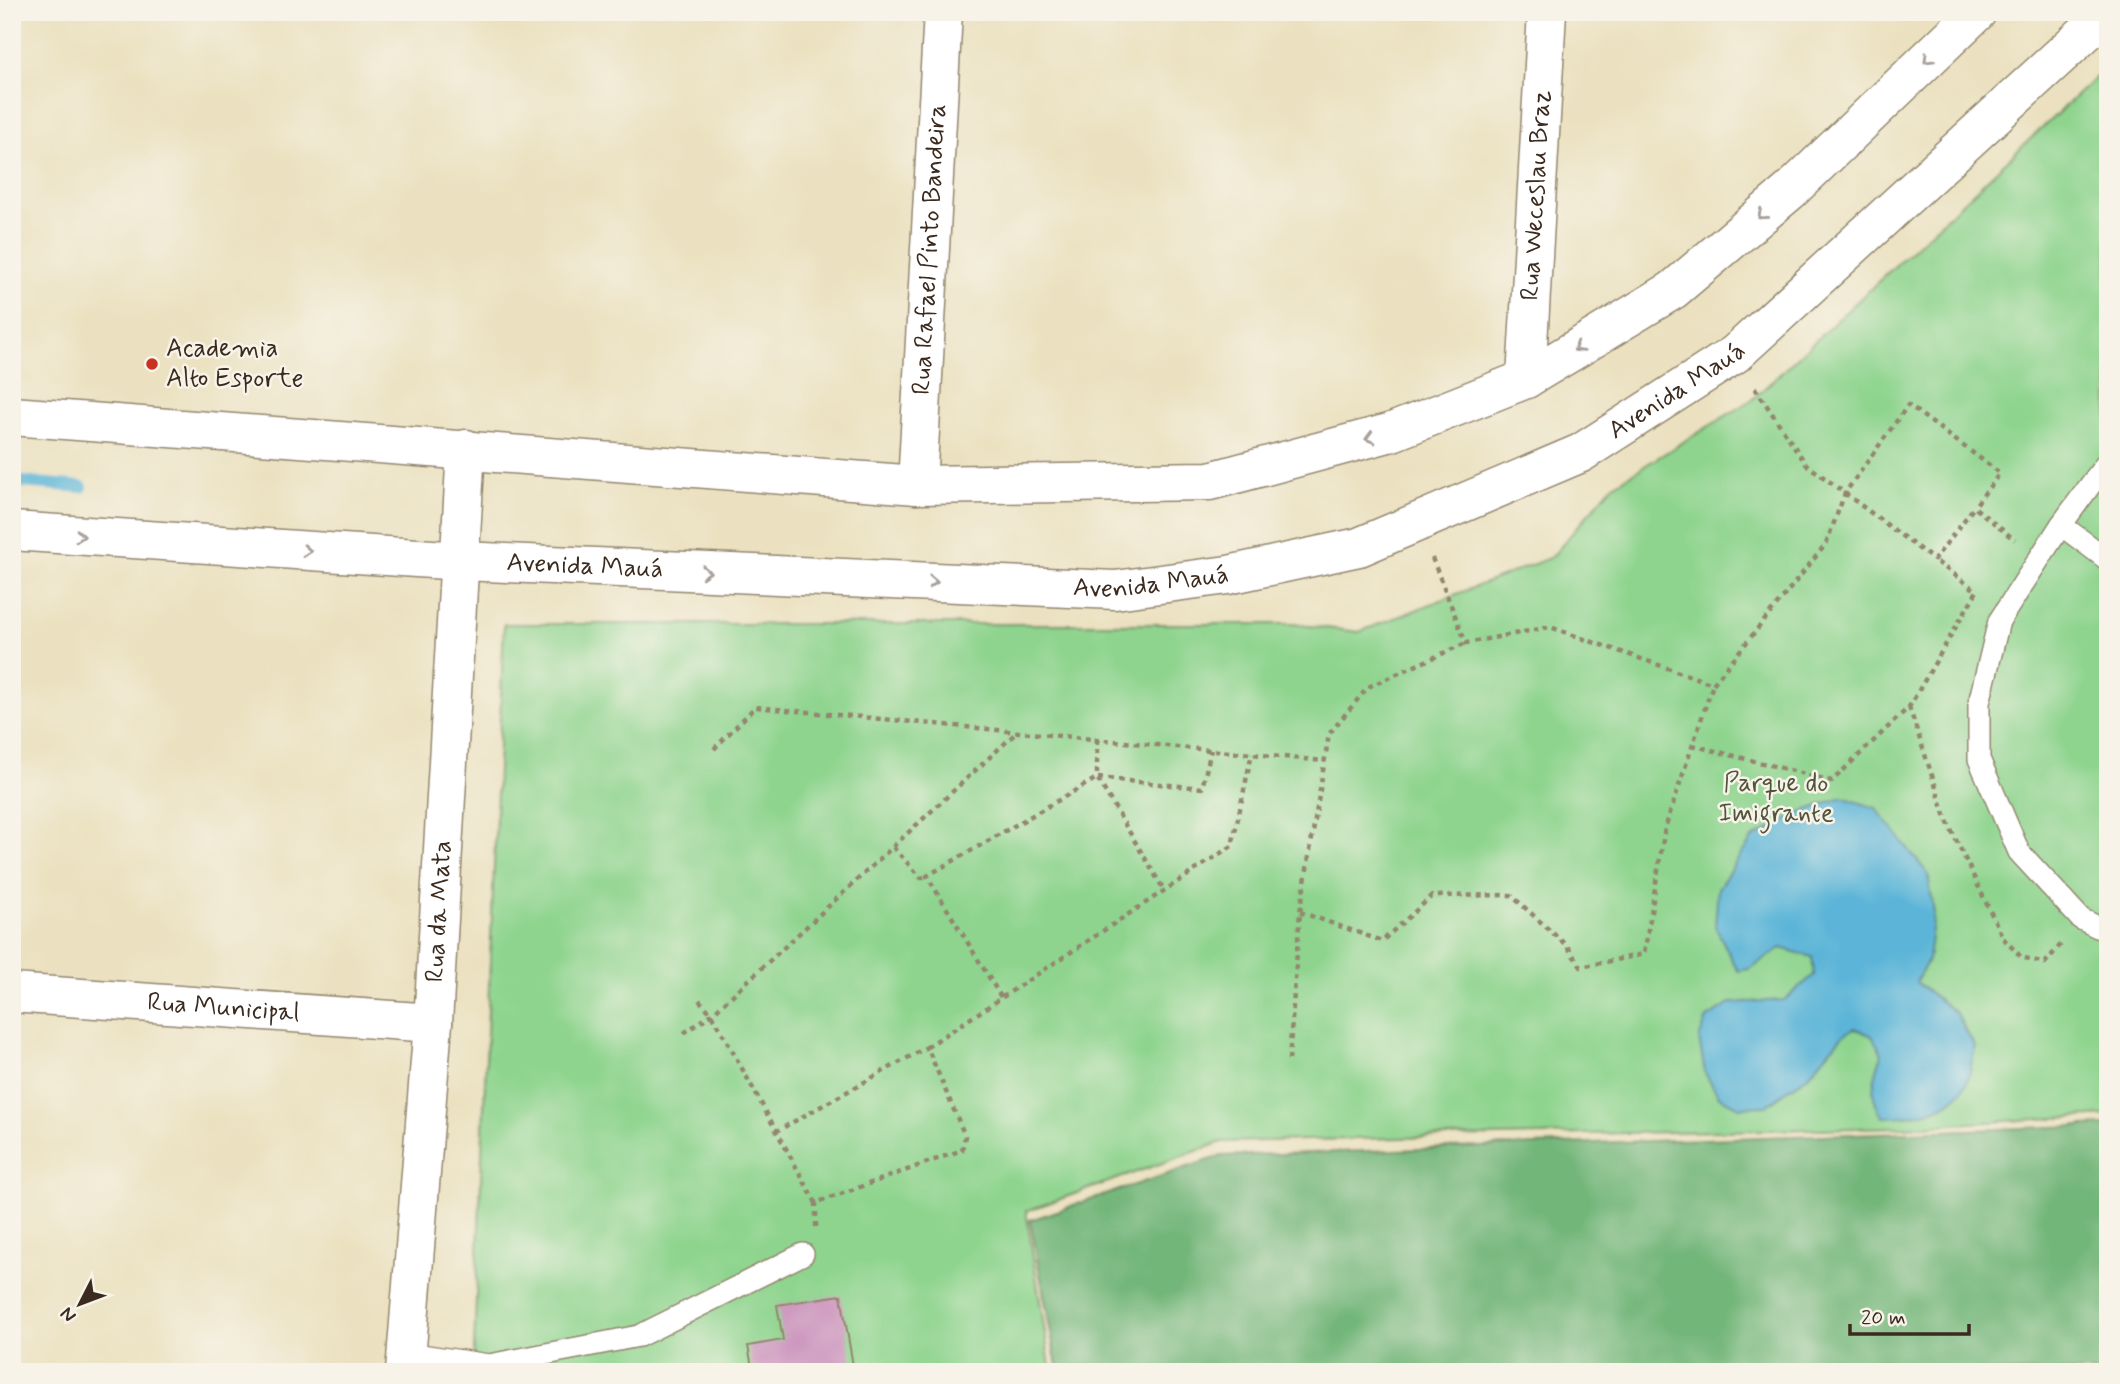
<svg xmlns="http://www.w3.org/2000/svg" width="2120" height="1384" viewBox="0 0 2120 1384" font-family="Mynerve,sans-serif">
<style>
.green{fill:#8ed48e;stroke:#647f56;stroke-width:2}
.forest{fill:#72b679;stroke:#56704c;stroke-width:2}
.water{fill:#5bb5d8;stroke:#4b707b;stroke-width:2}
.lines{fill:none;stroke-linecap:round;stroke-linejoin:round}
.stream{stroke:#5bb5d8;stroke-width:12}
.building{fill:#cd99bf}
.lane-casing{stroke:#93866f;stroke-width:24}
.street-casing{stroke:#93866f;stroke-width:41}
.secondary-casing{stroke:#93866f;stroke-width:41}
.path{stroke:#93866f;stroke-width:4.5;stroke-dasharray:5 5;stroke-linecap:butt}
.lane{stroke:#fff;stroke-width:21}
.street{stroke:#fff;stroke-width:38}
.secondary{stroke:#fff;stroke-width:38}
.oneway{stroke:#a79f9a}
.poi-dot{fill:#c8321e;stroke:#f7f3e8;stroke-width:2.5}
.labels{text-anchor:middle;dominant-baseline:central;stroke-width:5;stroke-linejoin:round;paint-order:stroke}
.street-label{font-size:26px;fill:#3b2a1e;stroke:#f7f3e8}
.poi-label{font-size:26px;fill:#3b2a1e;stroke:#f7f3e8;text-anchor:start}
.park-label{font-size:26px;fill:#50543a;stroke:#f7f3e8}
</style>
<rect width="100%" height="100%" fill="#f7f3e8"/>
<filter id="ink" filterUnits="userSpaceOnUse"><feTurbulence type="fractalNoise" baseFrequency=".0143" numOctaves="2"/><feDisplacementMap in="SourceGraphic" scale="14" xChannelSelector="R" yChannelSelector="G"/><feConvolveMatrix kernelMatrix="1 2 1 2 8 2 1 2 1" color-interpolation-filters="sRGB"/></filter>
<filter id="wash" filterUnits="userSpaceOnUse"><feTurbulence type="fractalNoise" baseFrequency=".00686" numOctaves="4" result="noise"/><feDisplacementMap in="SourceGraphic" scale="28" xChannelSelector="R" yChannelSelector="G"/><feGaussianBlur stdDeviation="1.57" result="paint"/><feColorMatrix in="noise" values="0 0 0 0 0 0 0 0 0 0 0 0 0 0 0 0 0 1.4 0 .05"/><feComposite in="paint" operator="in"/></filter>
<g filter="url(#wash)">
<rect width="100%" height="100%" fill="#ebe1c0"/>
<!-- green -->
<polygon class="green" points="2108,66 2108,1115 1902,1127 1222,1142 1026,1211 1051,1372 473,1372 504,624 1293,624 1359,632 1552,557 1612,486 1753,399"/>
<!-- forest -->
<polygon class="forest" points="2108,1125 2108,1372 1058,1372 1030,1220 1221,1156"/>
<!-- water -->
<path class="water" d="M1842 797 1876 808 1928 874 1934 913 1928 960 1916 982 1956 1013 1975 1047C1972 1058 1971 1074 1966 1084 1949 1113 1912 1117 1883 1117 1867 1094 1874 1080 1882 1054L1872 1036 1855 1028 1842 1036 1809 1075 1766 1106 1740 1107 1719 1097 1705 1073 1699 1039 1707 1018 1732 1003 1784 1000 1814 975 1812 957 1781 948 1749 969 1738 971 1715 926 1718 888 1752 839 1795 815Z"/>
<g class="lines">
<!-- stream -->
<polyline class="stream" points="12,481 82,487"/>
</g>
<g id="blocks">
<!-- building -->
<polygon class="building" points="841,1295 854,1372 753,1372 748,1346 783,1340 777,1305"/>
</g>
</g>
<g filter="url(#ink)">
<use href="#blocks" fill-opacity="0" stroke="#93866f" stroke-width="2"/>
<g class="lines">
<!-- lane casing -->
<g class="lane-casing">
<g id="lane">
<polyline points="2108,461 2061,525 1999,621 1979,703 1979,759 2019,852 2081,919 2108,932"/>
<polyline points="2061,525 2108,560"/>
<polyline points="407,1353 489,1365 639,1336 803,1254"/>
</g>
</g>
<!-- street casing -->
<g class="street-casing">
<g id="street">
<path id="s1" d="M1526 379 1547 12"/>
<path id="s2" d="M917 485 943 12"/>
<path id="s3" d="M12 993 433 1023"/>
<path id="s4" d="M405 1372 433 1023 466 449"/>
</g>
</g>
<!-- secondary casing -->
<g class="secondary-casing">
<g id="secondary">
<polyline points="12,416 917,485 1210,481 1392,432 1526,379 1571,352 1673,290 1790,191 1977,12"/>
<path id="s5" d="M12 531 462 561 1115 590 1228 575 1359 547 1581 453 1735 354 2108 12"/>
</g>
</g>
<!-- path -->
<g class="path">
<polyline points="1755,388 1806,464 1934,560 1974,507 2015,540"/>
<polyline points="1432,558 1466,643 1550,627 1713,684 1826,544 1845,493 1908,405 2000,473 1974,507"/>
<polyline points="1909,707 1948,823 2003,938 2021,957 2045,963 2063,942"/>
<polyline points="1097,739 1097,778 1202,788 1211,750"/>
<polyline points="1692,745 1832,781 1909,707 1977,591 1934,560"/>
<polyline points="714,749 755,707 1325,761"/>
<polyline points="893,847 921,878 927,876"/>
<polyline points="1300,912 1382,941 1432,896 1511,895 1567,946 1581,967 1644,954 1665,828 1713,684"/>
<polyline points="1001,997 927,876 1097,778 1164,890"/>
<polyline points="699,1000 712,1014 816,1203 962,1150 965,1136 927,1047 777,1131"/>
<polyline points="684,1033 712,1014 1017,732"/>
<polyline points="927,1047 1232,846 1252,753"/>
<polyline points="1289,1060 1300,912 1329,734 1368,687 1466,643"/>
<polyline points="816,1227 816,1203"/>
</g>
<!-- lane -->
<use href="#lane" class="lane"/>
<!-- street -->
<use href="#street" class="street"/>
<!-- secondary -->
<use href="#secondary" class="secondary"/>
</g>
<!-- one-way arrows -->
<defs><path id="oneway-chevron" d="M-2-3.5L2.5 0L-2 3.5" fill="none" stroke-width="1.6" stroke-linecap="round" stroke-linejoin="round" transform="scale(1.75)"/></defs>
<g class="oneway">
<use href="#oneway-chevron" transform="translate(1928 59) rotate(136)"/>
<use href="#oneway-chevron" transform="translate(1762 215) rotate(140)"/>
<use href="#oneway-chevron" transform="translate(1578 348) rotate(149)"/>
<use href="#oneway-chevron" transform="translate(1370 438) rotate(165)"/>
<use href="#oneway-chevron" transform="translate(80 536) rotate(4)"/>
<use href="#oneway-chevron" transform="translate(307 551) rotate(4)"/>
<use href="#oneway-chevron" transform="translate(706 572) rotate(3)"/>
<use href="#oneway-chevron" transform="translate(933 582) rotate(3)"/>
</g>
</g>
<!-- markers -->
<circle class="poi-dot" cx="152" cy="364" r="7"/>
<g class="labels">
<!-- street labels -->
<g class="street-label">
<text stroke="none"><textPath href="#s1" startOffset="184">Rua Weceslau Braz</textPath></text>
<text stroke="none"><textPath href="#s2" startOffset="236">Rua Rafael Pinto Bandeira</textPath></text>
<text stroke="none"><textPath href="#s5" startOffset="1708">Avenida Mauá</textPath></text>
<text stroke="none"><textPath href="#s5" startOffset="574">Avenida Mauá</textPath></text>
<text stroke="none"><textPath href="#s5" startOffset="1141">Avenida Mauá</textPath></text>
<text stroke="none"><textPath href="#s4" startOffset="462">Rua da Mata</textPath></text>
<text stroke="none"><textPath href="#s3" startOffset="212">Rua Municipal</textPath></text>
</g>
<!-- poi labels -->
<g class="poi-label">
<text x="166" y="349">Academia<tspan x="166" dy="30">Alto Esporte</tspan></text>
</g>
<!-- park labels -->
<g class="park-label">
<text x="1776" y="784">Parque do<tspan x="1776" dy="30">Imigrante</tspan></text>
</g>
</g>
<!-- margin -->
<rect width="2120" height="1384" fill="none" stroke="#f7f3e8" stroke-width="42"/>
<!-- north arrow -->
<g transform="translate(80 1304) rotate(228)" stroke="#f7f3e8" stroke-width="5" paint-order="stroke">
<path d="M0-5L12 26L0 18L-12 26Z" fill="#3b2a1e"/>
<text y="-10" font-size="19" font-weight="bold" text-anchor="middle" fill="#3b2a1e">N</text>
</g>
<!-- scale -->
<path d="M1850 1324v10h119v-10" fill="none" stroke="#3b2a1e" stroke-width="3.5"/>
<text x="1861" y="1324" font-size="21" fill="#3b2a1e" stroke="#f7f3e8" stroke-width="5" paint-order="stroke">20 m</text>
</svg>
